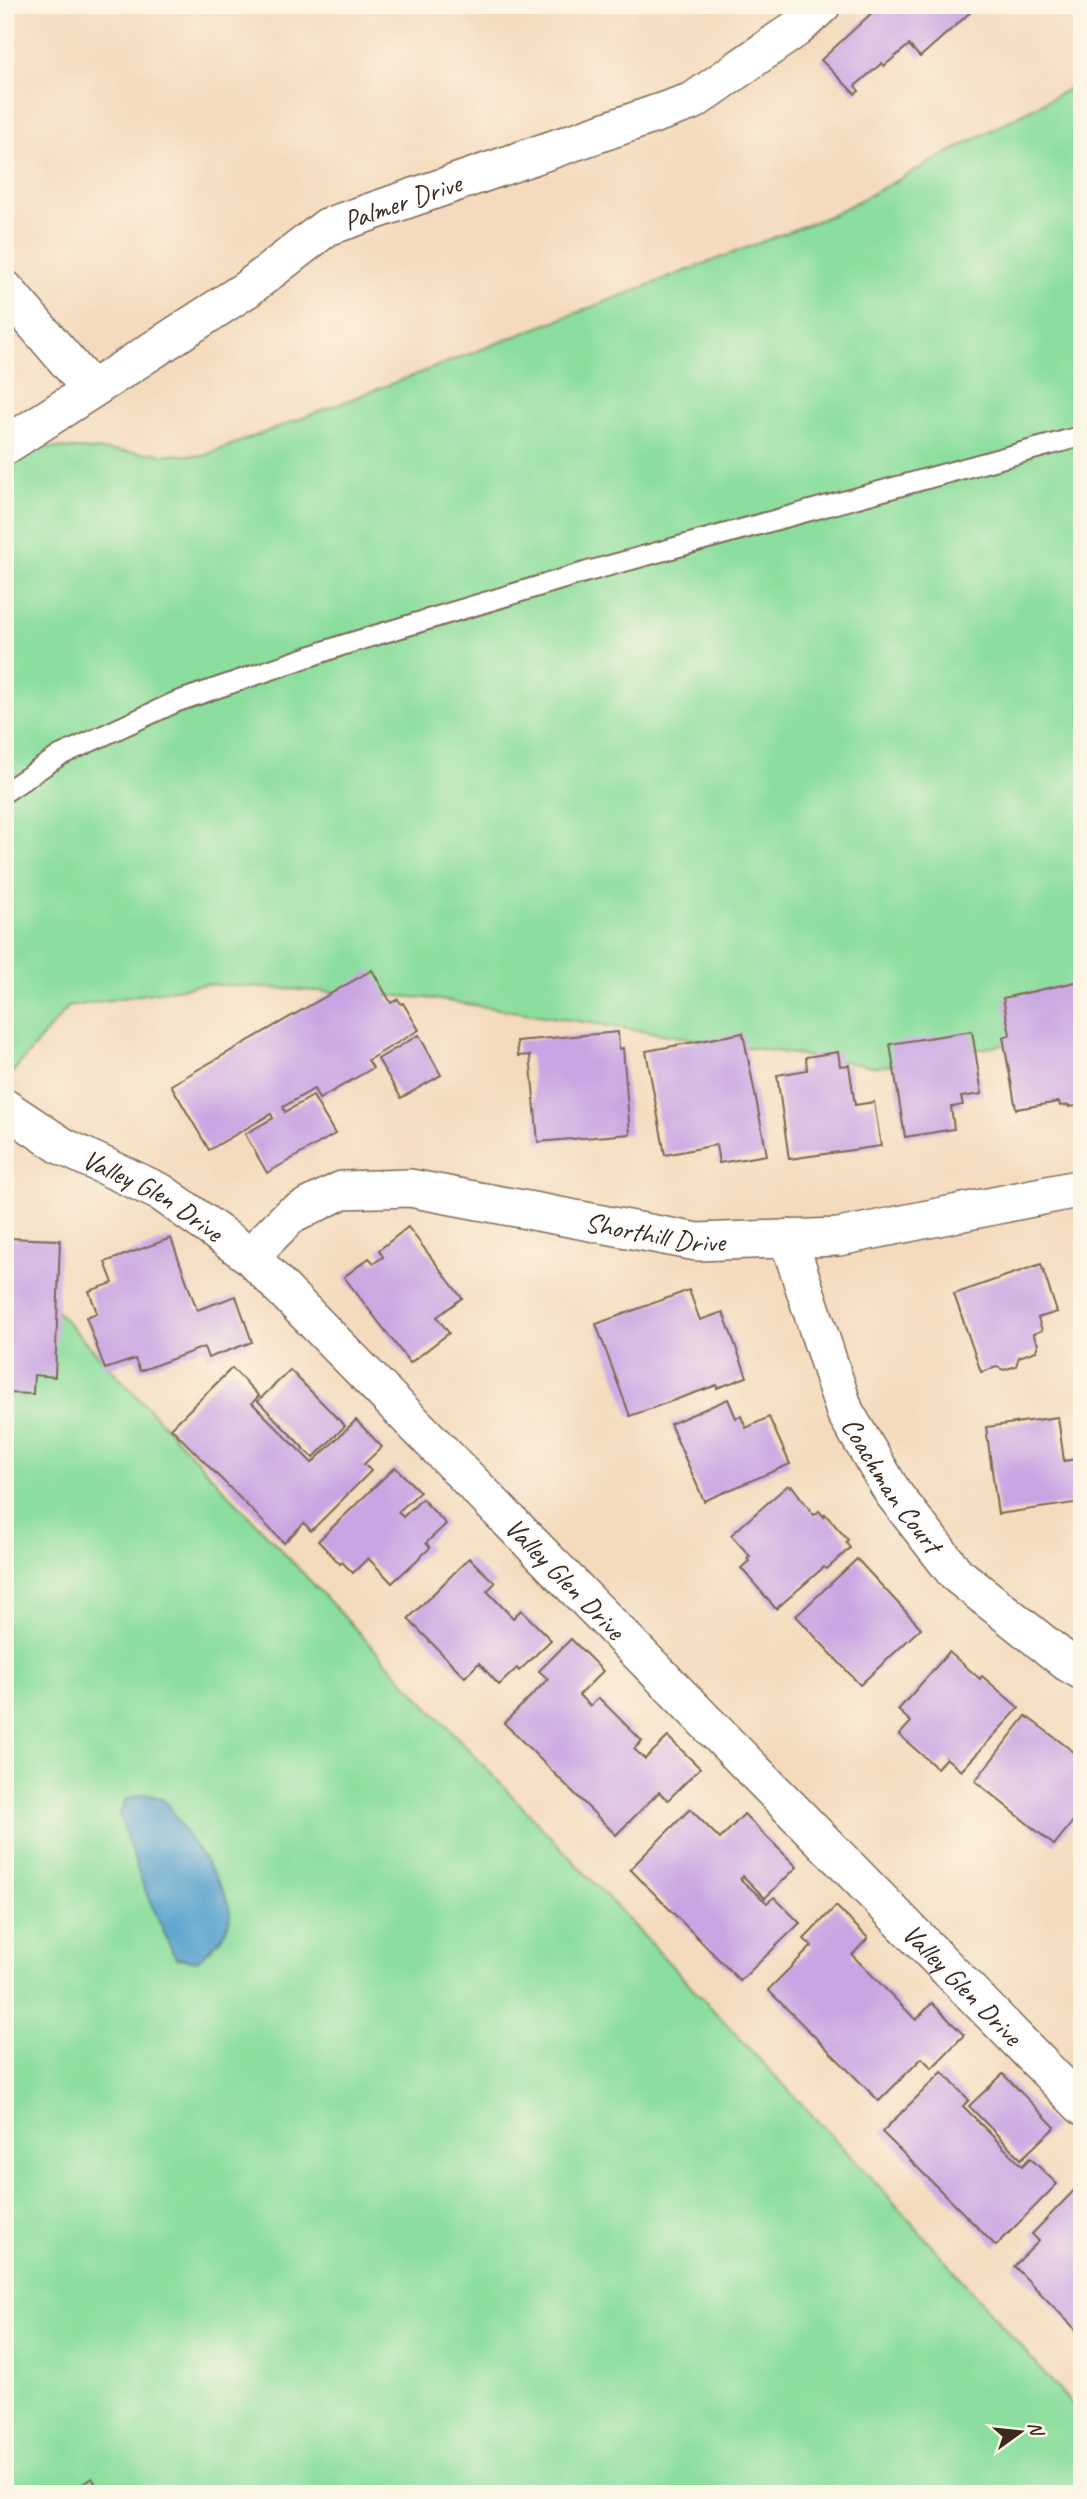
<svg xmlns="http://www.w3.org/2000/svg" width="1087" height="2499" viewBox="0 0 1087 2499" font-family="Caveat,sans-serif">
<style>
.grass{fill:#8cde9e;stroke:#64845e;stroke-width:2}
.water{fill:#56a2ce;stroke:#486676;stroke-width:2}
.building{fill:#c9a5e3}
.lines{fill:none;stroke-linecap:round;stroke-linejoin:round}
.lane-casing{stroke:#7c6856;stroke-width:23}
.street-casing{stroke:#7c6856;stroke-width:40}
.lane{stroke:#fff;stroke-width:19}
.street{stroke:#fff;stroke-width:37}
.labels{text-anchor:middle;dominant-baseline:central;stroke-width:5;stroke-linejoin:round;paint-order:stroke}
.street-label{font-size:28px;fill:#3b2a1e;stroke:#fcf5e5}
</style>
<rect width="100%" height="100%" fill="#fcf5e5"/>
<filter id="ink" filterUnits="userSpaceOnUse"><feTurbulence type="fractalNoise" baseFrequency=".0143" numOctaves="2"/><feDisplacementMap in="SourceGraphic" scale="14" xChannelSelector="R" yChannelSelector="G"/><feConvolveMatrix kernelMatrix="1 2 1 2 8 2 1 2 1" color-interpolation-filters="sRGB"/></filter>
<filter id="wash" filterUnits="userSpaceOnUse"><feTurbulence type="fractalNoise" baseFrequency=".00686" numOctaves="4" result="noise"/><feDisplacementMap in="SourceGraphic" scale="28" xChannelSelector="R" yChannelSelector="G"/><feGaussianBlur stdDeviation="1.57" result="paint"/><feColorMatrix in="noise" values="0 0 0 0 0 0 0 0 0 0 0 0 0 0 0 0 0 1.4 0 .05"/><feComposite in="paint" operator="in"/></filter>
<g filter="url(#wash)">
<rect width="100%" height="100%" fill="#f4dbbd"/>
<!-- grass -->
<g class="grass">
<polygon points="1082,82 1082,1031 878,1067 427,998 206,984 68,1007 5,1081 5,445 203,456 832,215"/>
<polygon points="5,1256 888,2196 1082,2416 1082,2494 5,2494"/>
</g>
<!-- water -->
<path class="water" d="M142 1794C151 1795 161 1796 167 1804 174 1811 179 1823 185 1832 198 1852 228 1889 230 1913 231 1932 211 1950 197 1961L177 1958 173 1953 144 1888 119 1815 126 1800Z"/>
<g id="blocks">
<!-- building -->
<g class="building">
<polygon points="873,5 971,5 974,9 920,57 909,45 884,66 882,63 855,86 859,91 855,94 821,60 876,9"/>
<polygon points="372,970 391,1003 398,999 401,1004 403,1003 419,1030 368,1060 373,1068 319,1099 314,1089 283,1107 285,1112 313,1096 335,1134 267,1173 245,1134 273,1118 271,1114 209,1150 171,1085"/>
<polygon points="1080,981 1082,985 1082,1105 1069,1107 1069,1105 1060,1106 1059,1102 1016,1109 1003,1037 1010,1035 1003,998"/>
<polygon points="972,1031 982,1094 961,1097 963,1105 951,1107 954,1129 905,1137 890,1044"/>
<polygon points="618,1032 619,1049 623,1048 630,1134 538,1142 530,1055 518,1056 517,1041"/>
<polygon points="743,1033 767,1155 719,1163 716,1145 665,1155 646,1051"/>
<polygon points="419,1035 441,1075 401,1098 378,1059"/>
<polygon points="838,1052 840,1066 849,1065 855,1105 874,1102 881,1146 789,1159 777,1075 807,1070 806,1057"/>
<polygon points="408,1227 462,1298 437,1317 449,1333 410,1363 344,1277 369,1258 374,1263 383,1257 379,1250"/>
<polygon points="5,1238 60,1240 55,1377 34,1375 33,1394 5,1393"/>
<polygon points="171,1238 197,1310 236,1296 252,1342 208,1358 204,1347 140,1371 135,1359 105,1369 86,1317 97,1313 89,1291 113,1283 105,1262"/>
<polygon points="1041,1264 1057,1312 1038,1318 1042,1330 1033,1334 1038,1344 1036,1351 1019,1357 1016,1366 1004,1370 997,1367 981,1372 954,1294"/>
<polygon points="689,1290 700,1320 723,1312 747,1377 717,1388 717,1385 630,1416 596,1324"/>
<polygon points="232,1368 259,1396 252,1403 312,1463 356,1420 382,1447 364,1464 371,1471 311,1531 304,1523 284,1543 171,1428"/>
<polygon points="290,1370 345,1426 313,1458 258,1401"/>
<polygon points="728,1399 736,1418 741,1416 746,1428 769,1417 790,1464 704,1501 670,1424"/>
<polygon points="1058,1417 1064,1461 1082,1458 1082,1502 998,1514 986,1427"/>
<polygon points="395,1467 420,1492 398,1512 403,1517 422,1499 446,1524 426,1543 430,1548 392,1583 368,1558 353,1573 342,1562 340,1564 318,1541"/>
<polygon points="788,1485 790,1487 792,1486 814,1515 819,1511 824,1517 825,1514 848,1540 846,1542 850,1548 827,1569 824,1567 776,1609 741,1568 749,1561 747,1558 750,1556 731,1535"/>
<polygon points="469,1558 495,1583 487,1591 513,1618 521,1610 551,1640 519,1671 517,1668 499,1685 479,1663 465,1677 408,1619"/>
<polygon points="857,1559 921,1628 860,1685 796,1616"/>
<polygon points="571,1639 603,1671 579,1695 590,1706 599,1698 642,1741 634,1749 645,1759 668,1737 700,1768 668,1800 659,1792 616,1835 504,1723 548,1679 539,1671"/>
<polygon points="949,1652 980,1679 982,1676 1019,1708 961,1771 946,1758 937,1768 899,1735 911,1722 898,1710"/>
<polygon points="1026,1716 1082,1758 1080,1799 1082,1810 1054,1845 975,1781"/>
<polygon points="690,1809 720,1839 744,1814 797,1867 765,1898 743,1876 740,1879 767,1903 774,1897 800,1923 740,1981 630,1869"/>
<polygon points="836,1906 868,1938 852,1955 916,2020 932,2003 964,2035 932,2068 922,2058 879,2101 768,1990 812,1946 804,1939"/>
<polygon points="942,2072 969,2100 963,2106 1022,2166 1030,2158 1057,2184 996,2246 882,2132"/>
<polygon points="1003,2074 1055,2127 1021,2159 969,2106"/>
<polygon points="1082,2182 1082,2336 1014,2266 1039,2241 1032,2234"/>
<polygon points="92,2478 102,2494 71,2494 70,2492"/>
</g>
</g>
</g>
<g filter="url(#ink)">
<use href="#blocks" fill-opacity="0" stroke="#7c6856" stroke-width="2"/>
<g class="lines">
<!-- lane casing -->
<g class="lane-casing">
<polyline id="lane" points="5,792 59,756 176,702 343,645 586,572 1082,436"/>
</g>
<!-- street casing -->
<g class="street-casing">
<g id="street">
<polyline points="5,289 91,389"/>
<path id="s1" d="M5 446 247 289 327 227 693 101 797 28 822 5"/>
<path id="s2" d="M5 1108 62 1146 162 1193 250 1256 1082 2106"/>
<path id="s3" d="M788 1238 845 1412 893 1493 956 1574 1068 1663 1082 1671"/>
<path id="s4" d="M250 1256 290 1216 342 1190 410 1188 697 1242 839 1237 1082 1188"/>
</g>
</g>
<!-- lane -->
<use href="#lane" class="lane"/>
<!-- street -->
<use href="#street" class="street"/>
</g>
</g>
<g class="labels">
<!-- street labels -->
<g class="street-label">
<text stroke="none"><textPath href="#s1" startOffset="469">Palmer Drive</textPath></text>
<text stroke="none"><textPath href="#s2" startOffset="172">Valley Glen Drive</textPath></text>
<text stroke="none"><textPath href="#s4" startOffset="432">Shorthill Drive</textPath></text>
<text stroke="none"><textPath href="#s3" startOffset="270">Coachman Court</textPath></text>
<text stroke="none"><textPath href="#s2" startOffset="738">Valley Glen Drive</textPath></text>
<text stroke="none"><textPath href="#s2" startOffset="1306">Valley Glen Drive</textPath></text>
</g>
</g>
<!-- margin -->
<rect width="1087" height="2499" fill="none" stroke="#fcf5e5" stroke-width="28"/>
<!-- north arrow -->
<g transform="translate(1020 2432) rotate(75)" stroke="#fcf5e5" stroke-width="5" paint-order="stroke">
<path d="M0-5L12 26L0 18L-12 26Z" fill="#3b2a1e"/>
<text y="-10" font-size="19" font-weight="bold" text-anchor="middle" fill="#3b2a1e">N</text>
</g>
</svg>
